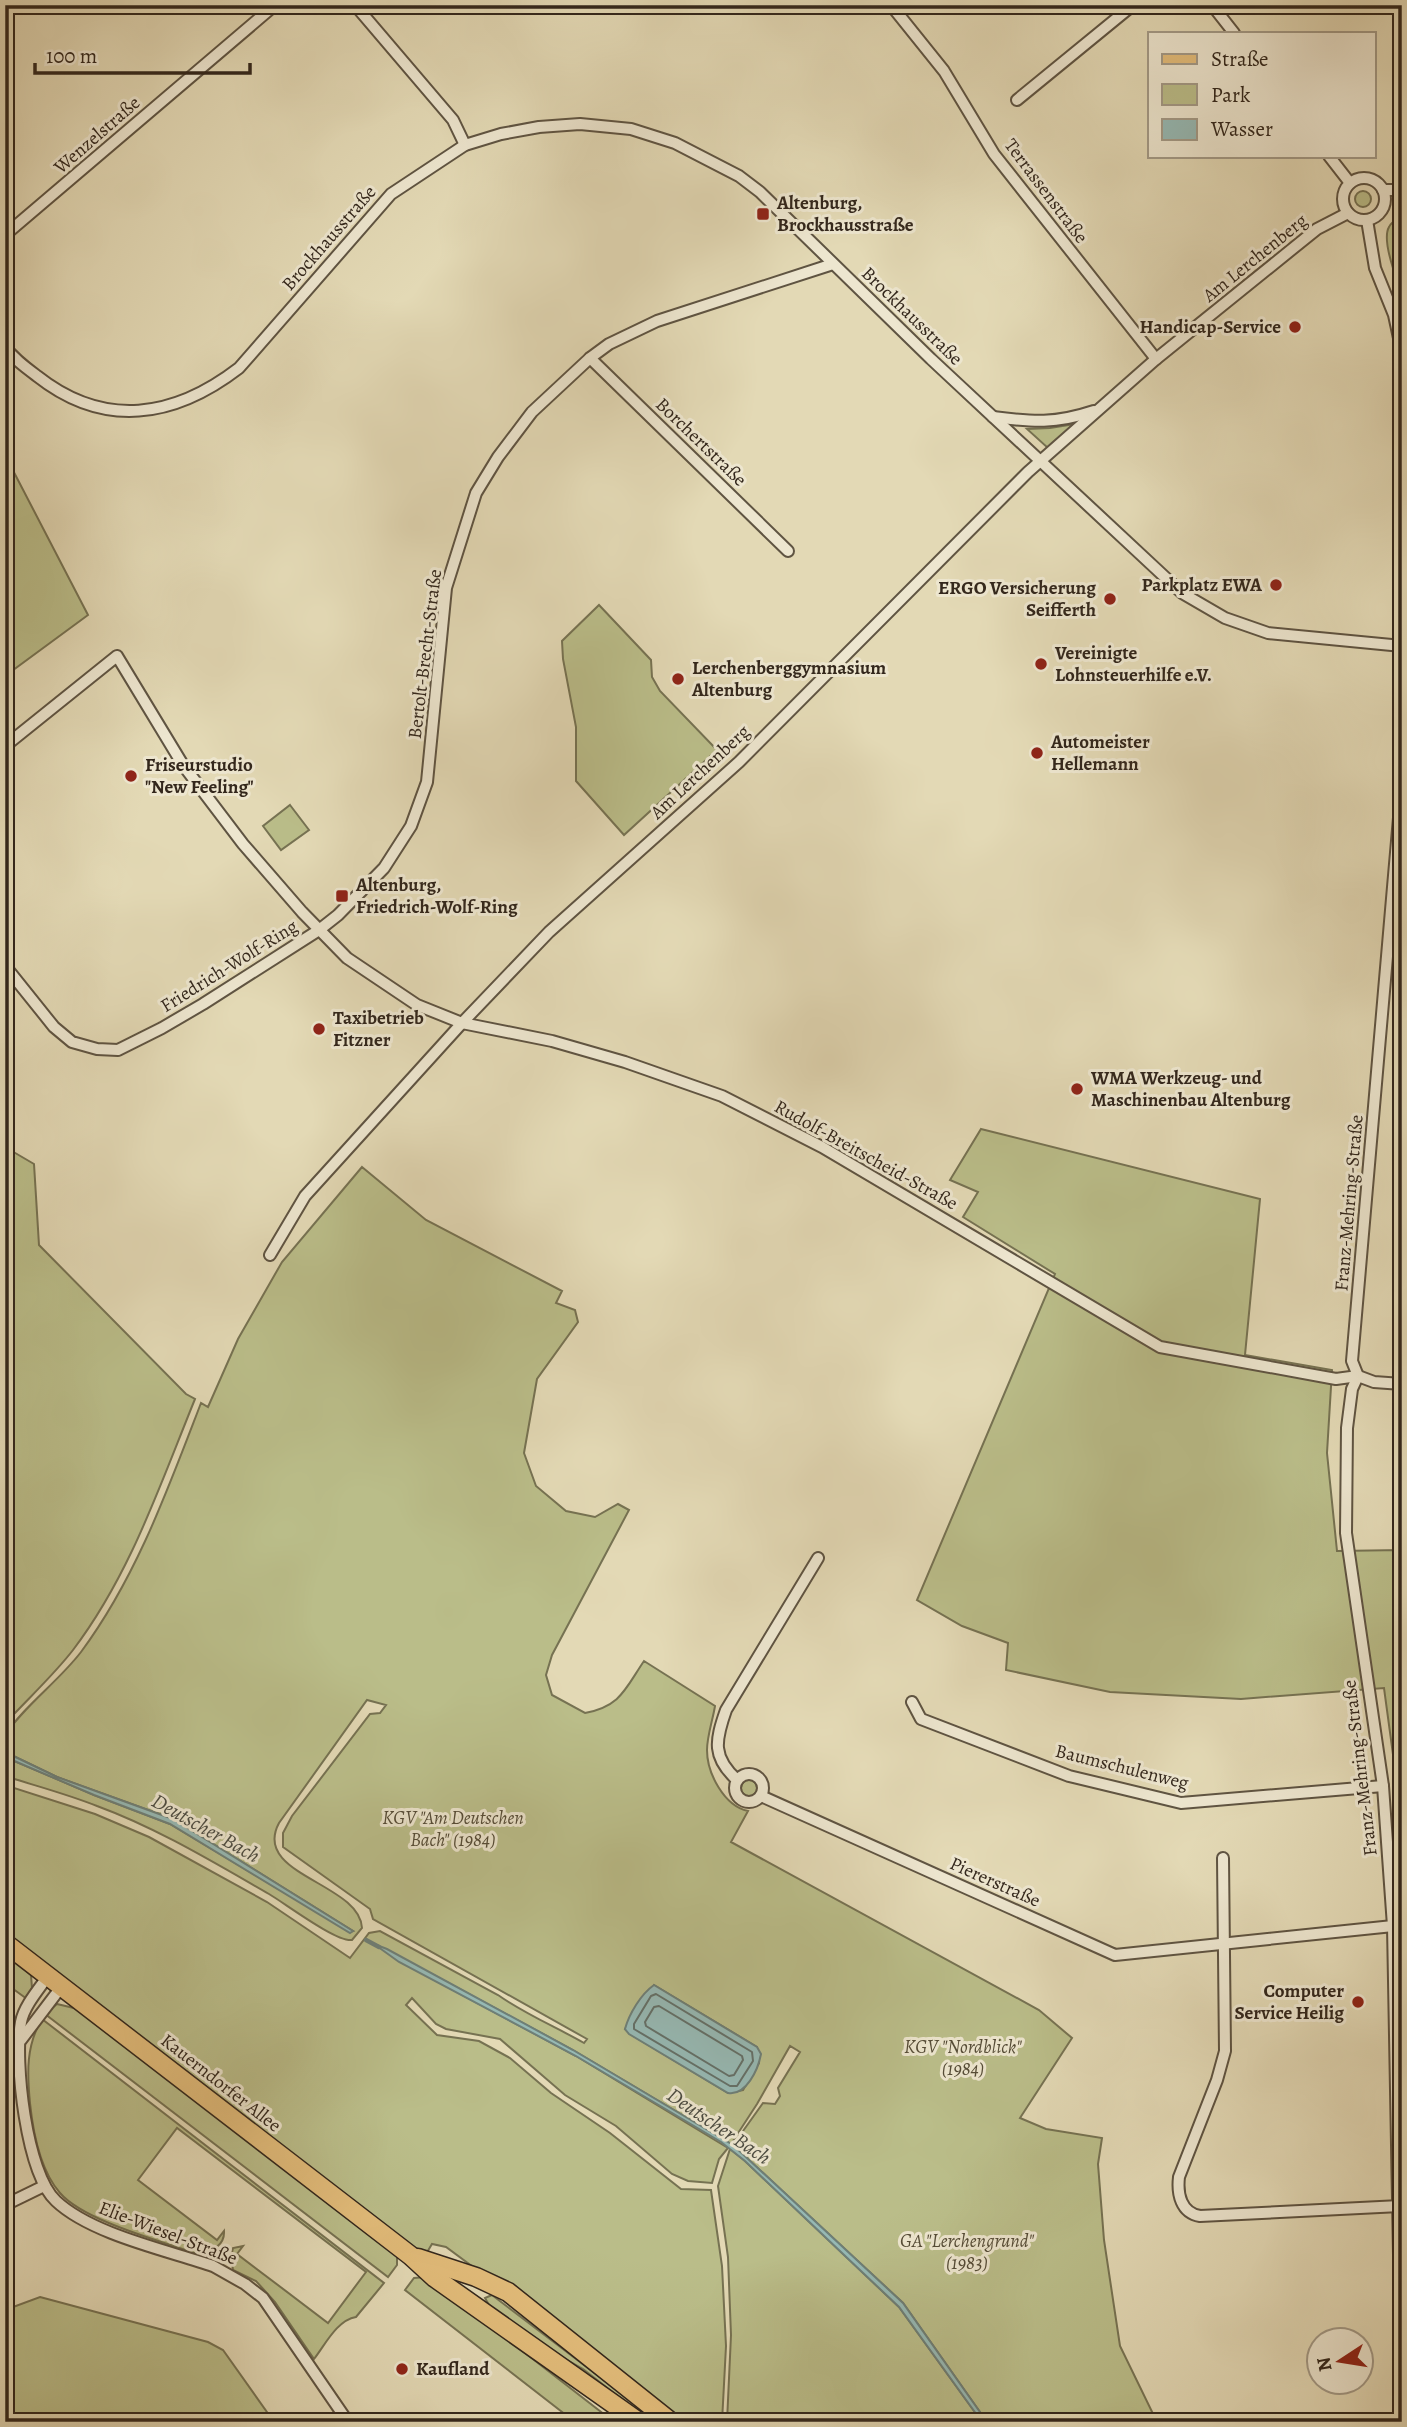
<svg xmlns="http://www.w3.org/2000/svg" width="1407" height="2427" viewBox="0 0 1407 2427" font-family="Alegreya,serif">
<style>
.green{fill:#babd89;stroke:#767252;stroke-width:2;fill-rule:evenodd}
.water{fill:#96b9b4;stroke:#6e7f77;stroke-width:2}
.lines{fill:none;stroke-linecap:round;stroke-linejoin:round}
.shore{stroke:#647068;stroke-width:2}
.stream{stroke:#6e7f77;stroke-width:4.5}
.street-casing{stroke:#5f5442;stroke-width:14}
.primary-casing{stroke:#33271c;stroke-width:21}
.street{stroke:#ede6cf;stroke-width:10}
.primary{stroke:#e2bc7a;stroke-width:18}
.poi-dot{fill:#8f2418;stroke:#ede6cf;stroke-width:2.5}
.labels{text-anchor:middle;dominant-baseline:central;stroke-width:6;stroke-linejoin:round;paint-order:stroke}
.street-label{font-size:19px;fill:#33271c;stroke:#ede6cf}
.poi-label{font-size:19px;font-weight:bold;fill:#33271c;stroke:#ede6cf;text-anchor:start}
.park-label{font-size:19px;font-style:italic;fill:#554c37;stroke:#ede6cf}
.water-label{font-size:21px;font-style:italic;fill:#4c4c42;stroke:#ede6cf}
</style>
<rect width="100%" height="100%" fill="#e3d9b5"/>
<filter id="stains"><feTurbulence type="fractalNoise" baseFrequency=".00286" numOctaves="4"/><feColorMatrix values="0 0 0 0 .2 0 0 0 0 .09 0 0 0 0 .02 0 0 0 .5 -.17"/></filter>
<radialGradient id="worn" r=".72"><stop offset=".6" stop-color="#630" stop-opacity="0"/><stop offset="1" stop-color="#630" stop-opacity=".3"/></radialGradient>
<!-- green -->
<g class="green">
<circle cx="1363" cy="199" r="8"/>
<path d="M1402 216V288H1400C1395 275 1382 239 1389 227 1391 222 1398 219 1402 216Z"/>
<polygon points="1075,424 1049,449 1027,429 1050,428"/>
<polygon points="5,455 88,615 5,676"/>
<polygon points="599,605 651,660 652,677 660,691 717,750 624,835 576,781 576,727 563,659 562,641"/>
<polygon points="290,805 309,830 281,850 263,826"/>
<polygon points="981,1129 1260,1199 1245,1355 1332,1370 1327,1453 1337,1551 1402,1550 1402,1841 1397,1784 1384,1688 1241,1699 1110,1692 1006,1670 1008,1643 962,1626 917,1600 1055,1274 963,1217 978,1192 950,1180"/>
<path d="M5 1147 34 1164 39 1245 186 1394 195 1399C160 1485 130 1575 73 1650 56 1672 35 1692 15 1713L7 1701 5 1693Z"/>
<path d="M362 1167 426 1220 562 1291 556 1303 575 1310 578 1322 537 1379 524 1453 536 1486 566 1511 595 1517 618 1504 629 1510 552 1655 546 1675 552 1695 585 1713C621 1706 625 1689 644 1661L715 1706C713 1719 707 1736 707 1750 707 1773 724 1806 748 1811L731 1842 1039 2010 1072 2038 1020 2118 1046 2129 1102 2138 1098 2164 1104 2240 1120 2346 1157 2422H987L903 2303 733 2145 763 2103 775 2104 780 2096 778 2088 800 2052 790 2046 757 2104 731 2144 573 2050 428 1972 427 1976 576 2056 728 2148 719 2159 712 2183 688 2181 672 2174 616 2126 565 2095 500 2039 446 2029 436 2024 412 1998 406 2005 437 2035 479 2041 510 2058 551 2093 610 2133 681 2189 711 2190 722 2266 726 2346 722 2422H683L446 2247 432 2244 426 2254 419 2251 5 1933V1785L95 1814 149 1837 267 1902 350 1958 369 1933 380 1931 498 1995C525 2014 556 2027 584 2043L587 2039 373 1919 370 1909 283 1847V1833L292 1816 370 1714 380 1713 386 1705 367 1700 279 1823C251 1875 360 1883 362 1928L352 1940C336 1942 286 1904 269 1894 213 1862 157 1828 97 1806 67 1794 36 1786 5 1776V1757L94 1795 170 1824 350 1932 353 1931 173 1819 57 1777 5 1752V1735C26 1704 58 1682 81 1652 136 1578 168 1489 201 1403L208 1407 238 1339 282 1262ZM654 1985 757 2047 759 2063 743 2090 728 2093 630 2034 625 2029Z"/>
<circle cx="749" cy="1788" r="8"/>
<polygon points="5,1953 31,1975 32,1988 27,1999 5,1983"/>
<polygon points="57,2004 78,2009 397,2254 397,2265 388,2277 45,2014"/>
<path d="M42 2019 384 2283 356 2317C337 2320 325 2345 314 2359L275 2302 256 2281 233 2270 231 2257 233 2248 243 2246 237 2254 328 2323 366 2272 177 2128 138 2180 217 2240 224 2231C225 2247 209 2252 197 2254 161 2241 84 2221 60 2193 40 2170 33 2132 30 2103 27 2073 26 2045 42 2019Z"/>
<polygon points="730,2149 745,2161 899,2307 982,2422 727,2422 731,2335 728,2257 718,2186"/>
<polygon points="427,2277 614,2422 575,2422 405,2290 414,2278"/>
<polygon points="492,2295 659,2422 651,2422 583,2369 546,2348 489,2305 485,2298"/>
<polygon points="40,2297 208,2342 223,2350 274,2422 5,2422 5,2310"/>
</g>
<!-- water -->
<g class="water">
<polygon points="5,1752 57,1777 173,1819 353,1931 350,1933 170,1824 94,1795 5,1757"/>
<polygon points="374,1944 387,1949 573,2050 733,2145 903,2303 987,2422 982,2422 899,2307 745,2161 721,2142 576,2056 399,1962"/>
<path d="M654 1985 757 2047 761 2054C758 2070 746 2096 728 2093L629 2034 625 2029C629 2014 641 1994 654 1985Z"/>
</g>
<g class="lines">
<!-- shore -->
<g class="shore">
<polygon points="656,1994 752,2052 753,2061 737,2086 730,2086 634,2029 634,2024 651,1996"/>
<polygon points="659,2006 742,2056 743,2060 734,2075 729,2076 646,2026 645,2022 654,2007"/>
</g>
<!-- stream -->
<polyline class="stream" points="366,1940 379,1947"/>
<!-- street casing -->
<g class="street-casing">
<g id="street">
<polyline points="355,5 453,120 465,145"/>
<polyline points="891,5 944,71 994,154 1156,359"/>
<polyline points="1212,5 1234,33"/>
<polyline points="1017,100 1133,5"/>
<polyline points="1329,156 1350,183"/>
<circle cx="1364" cy="199" r="21"/>
<polyline points="1383,190 1402,190"/>
<polyline points="1367,220 1375,268 1394,315 1402,352"/>
<polyline points="5,235 275,5"/>
<path d="M5 347C14 359 25 367 37 376 104 429 174 418 239 368L391 194 465 145 501 134 539 127 580 124 631 129 675 143 739 176 760 192 931 359 1182 593 1225 618 1268 633 1402 646"/>
<polyline points="590,358 788,551"/>
<path d="M993 417C1033 422 1055 424 1094 411"/>
<polyline points="5,746 117,656 183,765 243,844 302,912 347,958 417,1005 462,1023 552,1041 625,1062 722,1096 822,1147 1160,1347 1336,1379 1358,1376 1374,1382 1402,1384"/>
<polyline points="1402,783 1352,1361 1358,1376 1352,1389 1347,1428 1346,1533 1383,1786 1393,1926 1402,2418"/>
<polyline points="5,966 54,1027 72,1042 97,1049 118,1050 162,1028 203,1004 319,930 338,915 384,868 411,826 427,782 446,588 476,493 498,457 532,412 590,358 609,344 657,321 833,264"/>
<polyline points="270,1255 305,1196 462,1023 549,932 739,762 1028,472 1156,359 1317,229 1348,213"/>
<polyline points="912,1702 921,1719 1069,1776 1181,1803 1383,1786"/>
<circle cx="749" cy="1788" r="14"/>
<path d="M737 1780C712 1757 715 1741 726 1710L818 1558"/>
<polyline points="761,1796 1115,1955 1393,1926"/>
<path d="M1223 1858 1225 2051 1217 2080 1179 2177C1177 2194 1181 2213 1200 2216L1400 2206"/>
<path d="M48 1976C39 1989 24 2006 21 2022 14 2061 26 2173 56 2201 91 2234 166 2250 213 2266L245 2284 263 2298 348 2422"/>
<polyline points="21,2040 62,1986"/>
<polyline points="5,2205 44,2186"/>
</g>
</g>
<!-- primary casing -->
<g class="primary-casing">
<g id="primary">
<polyline points="5,1943 411,2256 435,2278 639,2422"/>
<polyline points="418,2258 476,2277 508,2292 671,2422"/>
</g>
</g>
<!-- street -->
<use href="#street" class="street"/>
<!-- primary -->
<use href="#primary" class="primary"/>
</g>
<!-- markers -->
<g class="poi-dot">
<rect x="756" y="207" width="14" height="14" rx="3.5"/>
<circle cx="1295" cy="327" r="7"/>
<circle cx="1276" cy="585" r="7"/>
<circle cx="1110" cy="599" r="7"/>
<circle cx="1041" cy="664" r="7"/>
<circle cx="678" cy="679" r="7"/>
<circle cx="1037" cy="753" r="7"/>
<circle cx="131" cy="776" r="7"/>
<rect x="335" y="889" width="14" height="14" rx="3.5"/>
<circle cx="319" cy="1029" r="7"/>
<circle cx="1077" cy="1089" r="7"/>
<circle cx="1358" cy="2002" r="7"/>
<circle cx="402" cy="2369" r="7"/>
</g>
<g class="labels">
<!-- street labels -->
<g class="street-label">
<text transform="translate(97 135) rotate(-41)">Wenzelstraße</text>
<text transform="translate(1046 191) rotate(53)">Terrassenstraße</text>
<text transform="translate(329 238) rotate(-49)">Brockhausstraße</text>
<text transform="translate(1255 258) rotate(-39)">Am Lerchenberg</text>
<text transform="translate(912 316) rotate(44)">Brockhausstraße</text>
<text transform="translate(701 442) rotate(44)">Borchertstraße</text>
<text transform="translate(425 654) rotate(-83)">Bertolt-Brecht-Straße</text>
<text transform="translate(700 772) rotate(-43)">Am Lerchenberg</text>
<text transform="translate(229 966) rotate(-32)">Friedrich-Wolf-Ring</text>
<text transform="translate(866 1155) rotate(29)">Rudolf-Breitscheid-Straße</text>
<text transform="translate(1349 1203) rotate(-85)">Franz-Mehring-Straße</text>
<text transform="translate(1122 1767) rotate(14)">Baumschulenweg</text>
<text transform="translate(1360 1768) rotate(-97)">Franz-Mehring-Straße</text>
<text transform="translate(995 1882) rotate(24)">Piererstraße</text>
<text transform="translate(221 2083) rotate(38)">Kauerndorfer Allee</text>
<text transform="translate(168 2233) rotate(21)">Elie-Wiesel-Straße</text>
</g>
<!-- poi labels -->
<g class="poi-label">
<text x="777" y="203">Altenburg,<tspan x="777" dy="22">Brockhausstraße</tspan></text>
<text x="1281" y="327" text-anchor="end">Handicap-Service</text>
<text x="1262" y="585" text-anchor="end">Parkplatz EWA</text>
<text x="1096" y="588" text-anchor="end">ERGO Versicherung<tspan x="1096" dy="22">Seifferth</tspan></text>
<text x="1055" y="653">Vereinigte<tspan x="1055" dy="22">Lohnsteuerhilfe e.V.</tspan></text>
<text x="692" y="668">Lerchenberggymnasium<tspan x="692" dy="22">Altenburg</tspan></text>
<text x="1051" y="742">Automeister<tspan x="1051" dy="22">Hellemann</tspan></text>
<text x="145" y="765">Friseurstudio<tspan x="145" dy="22">"New Feeling"</tspan></text>
<text x="356" y="885">Altenburg,<tspan x="356" dy="22">Friedrich-Wolf-Ring</tspan></text>
<text x="333" y="1018">Taxibetrieb<tspan x="333" dy="22">Fitzner</tspan></text>
<text x="1091" y="1078">WMA Werkzeug- und<tspan x="1091" dy="22">Maschinenbau Altenburg</tspan></text>
<text x="1344" y="1991" text-anchor="end">Computer<tspan x="1344" dy="22">Service Heilig</tspan></text>
<text x="416" y="2369">Kaufland</text>
</g>
<!-- park labels -->
<g class="park-label">
<text x="453" y="1818">KGV "Am Deutschen<tspan x="453" dy="22">Bach" (1984)</tspan></text>
<text x="963" y="2047">KGV "Nordblick"<tspan x="963" dy="22">(1984)</tspan></text>
<text x="967" y="2241">GA "Lerchengrund"<tspan x="967" dy="22">(1983)</tspan></text>
</g>
<!-- water labels -->
<g class="water-label">
<text transform="translate(206 1828) rotate(29)">Deutscher Bach</text>
<text transform="translate(719 2126) rotate(34)">Deutscher Bach</text>
</g>
</g>
<!-- margin -->
<rect width="1407" height="2427" fill="none" stroke="#e3d9b5" stroke-width="28"/>
<rect x="7" y="7" width="1393" height="2413" fill="none" stroke="#33271c" stroke-width="3.5"/>
<rect x="14" y="14" width="1379" height="2399" fill="none" stroke="#33271c" stroke-width="2"/>
<!-- legend -->
<rect x="1148" y="32" width="228" height="126" fill="#ede6cf" stroke="#a39a87" stroke-width="2"/>
<rect x="1162" y="54" width="35" height="10" fill="#e2bc7a" stroke="#a39a87" stroke-width="2"/>
<text x="1211" y="66" font-size="21" fill="#33271c">Straße</text>
<rect x="1162" y="84" width="35" height="21" fill="#babd89" stroke="#a39a87" stroke-width="2"/>
<text x="1211" y="102" font-size="21" fill="#33271c">Park</text>
<rect x="1162" y="119" width="35" height="21" fill="#96b9b4" stroke="#a39a87" stroke-width="2"/>
<text x="1211" y="136" font-size="21" fill="#33271c">Wasser</text>
<!-- north arrow -->
<g transform="translate(1340 2361) rotate(258)"><circle r="33" fill="#ede6cf" stroke="#a39a87" stroke-width="2"/>
<path d="M0-5L12 26L0 18L-12 26Z" fill="#8f2418"/>
<text y="-10" font-size="19" font-weight="bold" text-anchor="middle" fill="#33271c">N</text>
</g>
<!-- scale -->
<path d="M35 63v10h215v-10" fill="none" stroke="#33271c" stroke-width="3.5"/>
<text x="46" y="63" font-size="21" fill="#33271c" stroke="#ede6cf" stroke-width="5" paint-order="stroke">100 m</text>
<rect width="100%" height="100%" filter="url(#stains)"/>
<rect width="100%" height="100%" fill="url(#worn)"/>
</svg>
